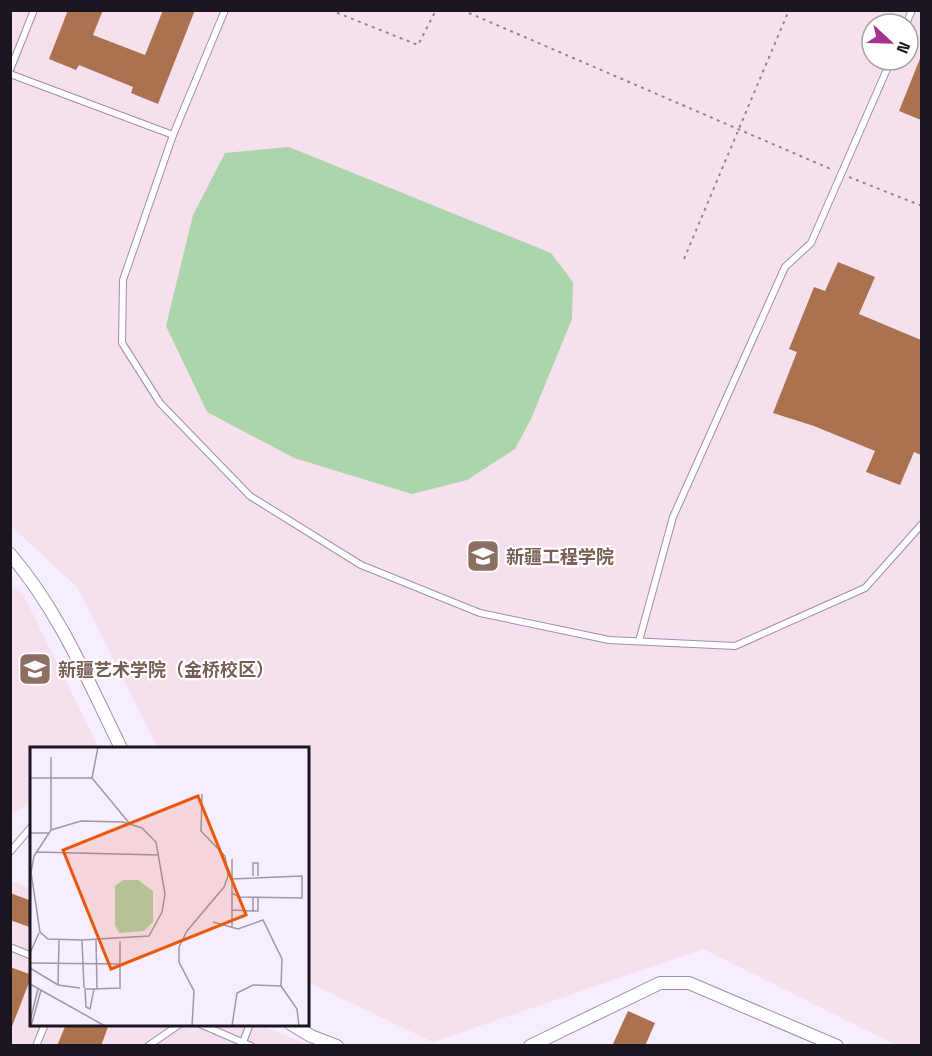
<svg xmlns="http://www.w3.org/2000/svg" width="932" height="1056" viewBox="0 0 932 1056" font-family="'Space Grotesk','Noto Sans SC',sans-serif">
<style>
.education{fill:#f6e0ee;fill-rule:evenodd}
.green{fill:#acd5ab}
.building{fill:#aa724f}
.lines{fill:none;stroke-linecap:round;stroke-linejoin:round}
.service-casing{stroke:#9c8fa9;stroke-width:8}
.minor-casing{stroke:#9c8fa9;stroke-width:14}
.path{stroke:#8c8592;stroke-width:2;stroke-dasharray:3 4.5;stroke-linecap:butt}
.service{stroke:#fff;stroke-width:6}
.minor{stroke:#fff;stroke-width:12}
.labels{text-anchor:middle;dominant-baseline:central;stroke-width:4.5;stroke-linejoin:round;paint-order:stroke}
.education-label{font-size:18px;font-weight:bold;fill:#785e54;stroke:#fff;text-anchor:start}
.inset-road{fill:none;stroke:#9e97a5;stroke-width:1.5}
.view{fill:#e8590c;fill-opacity:0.15;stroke:#e8590c;stroke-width:3}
.inset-edge{fill:none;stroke:#1a151f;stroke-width:3}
</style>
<rect width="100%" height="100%" fill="#f6edfe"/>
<!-- education -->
<g class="education">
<path d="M10 11H921V1045H896L703 949 433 1042 308 982V748H158L77 587 11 526ZM872 24H908V60H872Z"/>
<polygon points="10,584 23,594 97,744 95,748 32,748 31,802 11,814"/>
<polygon points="10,880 31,889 32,1024 259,1025 310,1045 11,1045"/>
</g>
<!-- green -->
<polygon class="green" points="289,147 551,253 573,282 572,319 531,419 515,449 467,480 412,494 294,458 207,412 166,326 193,215 225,153"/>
<!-- building -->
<g class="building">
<polygon points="68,10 103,10 93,35 145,55 163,10 195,10 158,104 131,93 133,87 79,65 76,70 49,59"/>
<polygon points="921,56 921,120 899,111"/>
<polygon points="838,262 875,277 859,314 921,340 921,455 914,452 900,485 866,472 875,451 814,426 773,413 797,352 789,349 814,287 825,291"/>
<polygon points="10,893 32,901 32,928 10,920"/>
<polygon points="10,967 32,975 11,1029 10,1029"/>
<polygon points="628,1011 655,1023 645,1046 612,1046"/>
<polygon points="66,1024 109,1024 101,1046 57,1046"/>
</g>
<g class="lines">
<!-- service casing -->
<g class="service-casing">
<g id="service">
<polyline points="225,10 173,135 123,280 122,343 160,403 250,496 361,565 480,613 609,640 735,646 865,588 922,524"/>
<polyline points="906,24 912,10"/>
<polyline points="10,70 34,10"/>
<polyline points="10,74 173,135"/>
<polyline points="639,641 673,517 785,267 811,243 891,60"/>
<polyline points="10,852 32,826"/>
<polyline points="10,947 32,956"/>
<polyline points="200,1024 251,1046"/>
<polyline points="243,1042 250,1024"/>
<polyline points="36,1046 45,1024"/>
<polyline points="148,1046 180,1024"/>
</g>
</g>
<!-- minor casing -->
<g class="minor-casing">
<g id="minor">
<path d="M10 554C59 611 88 681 121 748"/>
<polyline points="291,1024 311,1036 337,1046"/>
<polyline points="530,1046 660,983 689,983 837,1046"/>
</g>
</g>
<!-- path -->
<g class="path">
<polyline points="330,10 418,45 436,10"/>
<polyline points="462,10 833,170"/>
<polyline points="849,177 922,206"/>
<polyline points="684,259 789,10"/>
</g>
<!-- service -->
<use href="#service" class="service"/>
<!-- minor -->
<use href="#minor" class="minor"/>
</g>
<!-- icons -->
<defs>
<g id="university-square" transform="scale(1.725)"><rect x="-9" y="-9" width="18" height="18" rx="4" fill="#8d6e63" stroke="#fff"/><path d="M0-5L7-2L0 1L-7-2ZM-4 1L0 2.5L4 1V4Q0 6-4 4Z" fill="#fff"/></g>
</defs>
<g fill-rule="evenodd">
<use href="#university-square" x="483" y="556"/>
<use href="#university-square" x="35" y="669"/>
</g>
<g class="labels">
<!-- education labels -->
<g class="education-label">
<text x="506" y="556">新疆工程学院</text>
<text x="58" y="669">新疆艺术学院（金桥校区）</text>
</g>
</g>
<!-- overview -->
<g transform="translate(30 747)">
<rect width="279" height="279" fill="#f6edfe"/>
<path d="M108 133 123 144V175L114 184 89 186 85 178V139L93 133Z" fill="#acd5ab"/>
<path class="inset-road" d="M0 31H62L100 77M62 31 68 0M51 74 93 75 112 81 126 95 135 147 132 165 119 189 52 193 18 192 10 185 1 125 4 109 21 83ZM21 83V10M0 86H19M6 105 129 108M223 129V116H228V129M202 146 209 150 272 151V129L202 132M223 150V164H228V151M202 163 223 164M183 175 208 182 233 173 252 212 251 239 223 238 207 246 202 279M202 181V112M52 193 54 241M66 193 67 242M0 206 9 186M0 216 90 217M0 221 28 238 50 241M0 237 75 279M28 238 29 193M251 239 267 262 269 279M55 242H64L60 262 56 260ZM64 242 90 241V194M0 274 8 242M1 279 11 243M162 279 164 244 149 215V200L157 184 194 140 198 129 195 109 171 84 172 47"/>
<path class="view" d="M168 49 216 168 81 222 33 103Z"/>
<rect width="279" height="279" class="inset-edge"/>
</g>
<!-- border -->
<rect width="932" height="1056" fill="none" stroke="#1a151f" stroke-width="24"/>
<!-- north arrow -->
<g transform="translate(890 42) rotate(112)"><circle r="28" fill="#ffffff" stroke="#a3a1a5" stroke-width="1.5"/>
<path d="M0-4.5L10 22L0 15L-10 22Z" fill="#a53491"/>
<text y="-9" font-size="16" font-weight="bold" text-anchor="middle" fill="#1a151f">N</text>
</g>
</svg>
